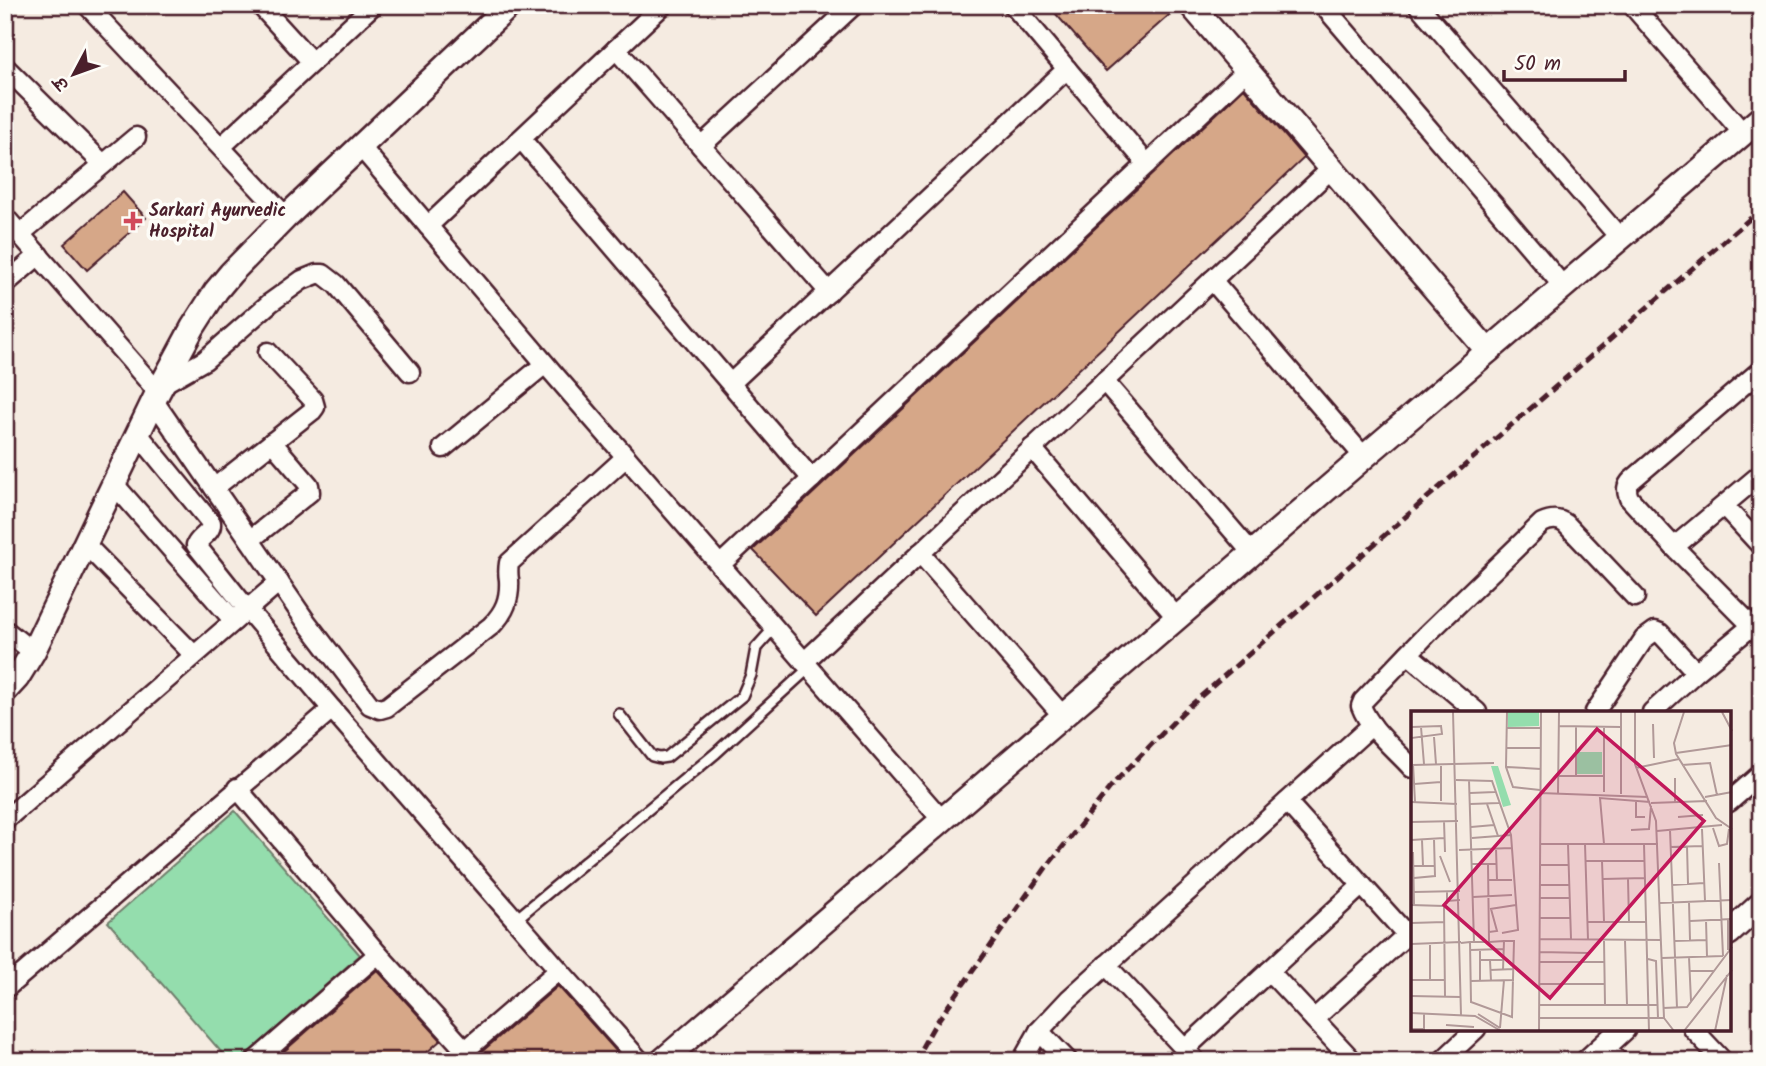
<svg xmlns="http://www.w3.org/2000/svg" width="1766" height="1066" viewBox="0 0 1766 1066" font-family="Kalam,'Playpen Sans Deva',sans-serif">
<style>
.green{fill:#94ddad;stroke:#6f7e6c;stroke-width:2}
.building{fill:#d6a788;stroke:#4a1f2b;stroke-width:2}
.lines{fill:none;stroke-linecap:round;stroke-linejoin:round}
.service-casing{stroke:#4a1f2b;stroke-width:14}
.minor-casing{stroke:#4a1f2b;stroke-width:23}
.tertiary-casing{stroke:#4a1f2b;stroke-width:28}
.service{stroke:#fdfcf7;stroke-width:9}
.minor{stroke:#fdfcf7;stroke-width:18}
.tertiary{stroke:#fdfcf7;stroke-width:23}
.rail{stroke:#4a1f2b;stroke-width:5;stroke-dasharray:10 5;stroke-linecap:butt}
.poi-dot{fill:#d1495b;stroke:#fdfcf7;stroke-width:2.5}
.labels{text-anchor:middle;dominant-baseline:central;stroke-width:7;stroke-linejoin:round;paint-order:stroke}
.poi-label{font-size:18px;font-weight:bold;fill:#4a1f2b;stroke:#fdfcf7;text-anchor:start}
.inset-road{fill:none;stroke:#b19998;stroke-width:2}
.view{fill:#c2185b;fill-opacity:0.15;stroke:#c2185b;stroke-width:3.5}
.inset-edge{fill:none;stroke:#4a1f2b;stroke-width:3.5}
</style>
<rect width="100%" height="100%" fill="#f5ebe1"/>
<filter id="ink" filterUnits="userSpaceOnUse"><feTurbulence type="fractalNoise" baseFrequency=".0143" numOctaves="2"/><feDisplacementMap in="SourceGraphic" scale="14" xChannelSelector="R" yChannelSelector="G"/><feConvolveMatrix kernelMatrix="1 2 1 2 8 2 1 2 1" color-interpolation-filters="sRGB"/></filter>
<g filter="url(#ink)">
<!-- green -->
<polygon class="green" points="235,811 360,955 239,1061 229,1061 108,922"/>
<!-- building -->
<g class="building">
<polygon points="1048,5 1177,5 1177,8 1106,71"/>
<polygon points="1244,88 1304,158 816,616 753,550"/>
<polygon points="123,192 146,218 87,270 64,244"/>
<polygon points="377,970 441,1040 417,1061 273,1061"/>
<polygon points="558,986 617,1052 607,1061 471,1061"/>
</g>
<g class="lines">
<!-- service casing -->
<g class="service-casing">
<g id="service">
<polyline points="619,714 652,756 660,758 667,757 742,696 751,675 756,648 774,628"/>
<polyline points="515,920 716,753 809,668"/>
</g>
</g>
<!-- minor casing -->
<g class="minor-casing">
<g id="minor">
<polyline points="87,5 286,217"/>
<polyline points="260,5 312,62"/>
<polyline points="1013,5 1147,164"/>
<polyline points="1323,5 1563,286"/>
<polyline points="1418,5 1620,238"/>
<polyline points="1632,5 1743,133"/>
<polyline points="616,49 829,292"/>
<polyline points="5,67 103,164"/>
<polyline points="521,139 812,479"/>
<polyline points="360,146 553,373 942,820"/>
<polyline points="701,146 854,5"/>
<polyline points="221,147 373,5"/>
<polyline points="5,217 158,392"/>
<polyline points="428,226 663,5"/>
<polyline points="20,234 136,137"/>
<polyline points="1212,280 1364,457"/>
<polyline points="5,284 39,255"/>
<path d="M1761 370 1632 480C1626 486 1626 490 1629 498L1674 547 1761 635"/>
<polyline points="1104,381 1252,553"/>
<polyline points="731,383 1067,69"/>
<polyline points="163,384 205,360 270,303 302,280 317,274 323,274 336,284 410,372"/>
<path d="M154 401 305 620 370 705 380 709 387 707 491 626C505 612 510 599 509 580 508 574 508 569 509 563L626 457"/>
<path d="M139 435 211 523C212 533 199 537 196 545L247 609 332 709 559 970 640 1061"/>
<polyline points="443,448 545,364"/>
<polyline points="1032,448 1177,618"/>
<polyline points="114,484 234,621"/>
<polyline points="214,488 312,411 315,407 313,400 268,352"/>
<polyline points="1724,506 1761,546"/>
<polyline points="250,540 310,492 309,485 272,442"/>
<polyline points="85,544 194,655"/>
<polyline points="1674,547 1761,474"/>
<polyline points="920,553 1063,716"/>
<polyline points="720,565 1247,70"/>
<polyline points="5,630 33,652"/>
<polyline points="1408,654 1477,712"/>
<polyline points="804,662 1331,169"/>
<polyline points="1595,712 1644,639 1655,631 1660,633 1696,672"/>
<polyline points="1652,712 1696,672 1752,626"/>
<path d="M1412 768C1395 749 1370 730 1361 706L1363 701 1427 634 1542 523C1551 519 1558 518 1566 524L1635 597"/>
<polyline points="237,788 378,954 465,1050"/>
<polyline points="1287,802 1407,935"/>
<polyline points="1729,802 1761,774"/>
<polyline points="5,820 279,582"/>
<polyline points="1106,965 1196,1061"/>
<polyline points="1269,971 1353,1061"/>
<polyline points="5,989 332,709"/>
<polyline points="1314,1019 1412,930"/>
<polyline points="1693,1029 1723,1061"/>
<polyline points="1039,1031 1068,1061"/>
<polyline points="1604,1046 1618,1061"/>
<polyline points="1185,1049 1362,885"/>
<polyline points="255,1061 378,954"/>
<polyline points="453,1061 559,970"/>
<polyline points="1022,1061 1039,1031 1069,999 1372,725"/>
<polyline points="1442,1061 1476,1029"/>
</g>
</g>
<!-- tertiary casing -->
<g class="tertiary-casing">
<g id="tertiary">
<polyline points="1191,5 1488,351"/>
<polyline points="5,691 17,678 33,652 158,392 193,327 216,291 231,273 286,217 510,5"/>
<polyline points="1729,933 1761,904"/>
<polyline points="662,1061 1364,457 1761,118"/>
<polyline points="1588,1061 1623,1029"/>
</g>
</g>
<!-- service -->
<use href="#service" class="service"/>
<!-- minor -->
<use href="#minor" class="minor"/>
<!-- tertiary -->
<use href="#tertiary" class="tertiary"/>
<!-- rail -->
<polyline class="rail" points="914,1061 934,1026 1045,869 1113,784 1183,712 1419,505 1761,209"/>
</g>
</g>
<!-- markers -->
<path class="poi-dot" d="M129.5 210.5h7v7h7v7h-7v7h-7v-7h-7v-7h7z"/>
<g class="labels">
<!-- poi labels -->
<g class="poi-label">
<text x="149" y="211">Sarkari Ayurvedic<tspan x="149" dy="21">Hospital</tspan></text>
</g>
</g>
<!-- overview -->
<g transform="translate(1411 711)">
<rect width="320" height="320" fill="#f5ebe1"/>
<path d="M97 1H128V15L97 16ZM166 41H191V63H166ZM80 55H87L100 94 92 96Z" fill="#94ddad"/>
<path class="inset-road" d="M42 1 50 304M96 1 95 56 102 76 129 79M210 1V83M224 1V53L245 110 253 307 263 320M273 1 263 32 265 43 305 107 321 118M311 1 321 20M242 13 243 47M148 15 210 16M0 16 30 15 31 23 0 27 1 54M10 16 13 53M96 17H130M23 26 25 53M95 37H130M265 42 321 34M2 53 4 91M30 53V90M1 54 83 52M271 54 299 52 306 84M96 56 130 58M225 57 268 48M147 65H193M165 65V15M45 69 81 70 100 124 107 219 91 222M58 69 63 231M3 73 30 71M193 81V16M59 82 84 81M129 82 237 86M147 82 148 1M294 86 321 81M225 89V106H234M0 91 46 93M240 92 296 90M264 92V67M59 93 88 92M76 93 87 125M267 106 292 104M33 110 34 141M0 111 47 110M60 116 83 114M302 117 308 135 316 133 318 118M291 118 294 190M220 119 238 118 240 95M259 119 266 297M246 120 311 114M61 127 100 124M0 129 33 127M11 129 12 155M129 133H247M157 133 160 228M174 133 177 229M193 133 189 87 239 91M233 133 238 320M276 135 277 173M259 136 292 135M85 137 86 169M48 139 100 137M2 141 3 194M29 145 39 171M174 150H234M191 150 193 211M308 152 312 245M61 153H85M77 153 78 231M129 154H158M2 155H24M3 167 24 165 23 128M192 168 234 167M217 168 218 211M77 169H101M129 174H158M261 174 293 172M36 180V190L49 189M3 181 49 180M62 186 101 184M129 187H159M278 191 279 229M249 192 321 189M0 194 33 195 34 285M79 198 105 194M129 207H159M317 208V239M295 209 296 246M279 210 321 208M177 211H236M0 212 34 211M78 221 86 220 80 198M129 228 250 229M193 229 194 294M214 229 216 294M263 230 295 229M19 232V269M50 232 59 231H78L93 230H103L101 306 60 291 59 231M0 233 50 231M59 239 92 238M128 241 178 242M278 246 280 290M251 247 312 245M237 248 245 250 247 307M69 249H92M79 249 80 270M128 251H193M79 259 103 258M92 259 93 230M279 260H303M0 269H34M60 270 103 269M69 270V239M128 273H194M0 285 50 286M128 294H246M252 297 276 296 321 236M0 302 64 305 90 320M67 303 89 317M128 307H253M35 314 63 316M89 317 93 269M0 318H13V303M128 320 130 1M273 320 321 259M304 320 316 264"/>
<path class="view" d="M186 18 293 110 139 287 33 194Z"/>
<rect width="320" height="320" class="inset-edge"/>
</g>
<!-- margin -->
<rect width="1766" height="1066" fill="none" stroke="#fdfcf7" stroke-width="28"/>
<rect x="14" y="14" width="1738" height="1038" fill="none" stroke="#4a1f2b" stroke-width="2.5" filter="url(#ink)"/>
<!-- north arrow -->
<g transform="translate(74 74) rotate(229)" stroke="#fdfcf7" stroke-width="5" paint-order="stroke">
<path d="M0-5L12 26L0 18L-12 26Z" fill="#4a1f2b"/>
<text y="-10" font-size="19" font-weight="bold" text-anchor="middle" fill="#4a1f2b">उ</text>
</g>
<!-- scale -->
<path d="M1504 70v10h121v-10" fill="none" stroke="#4a1f2b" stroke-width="3.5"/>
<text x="1514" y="70" font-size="21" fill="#4a1f2b" stroke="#fdfcf7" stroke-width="5" paint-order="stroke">50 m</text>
</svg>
